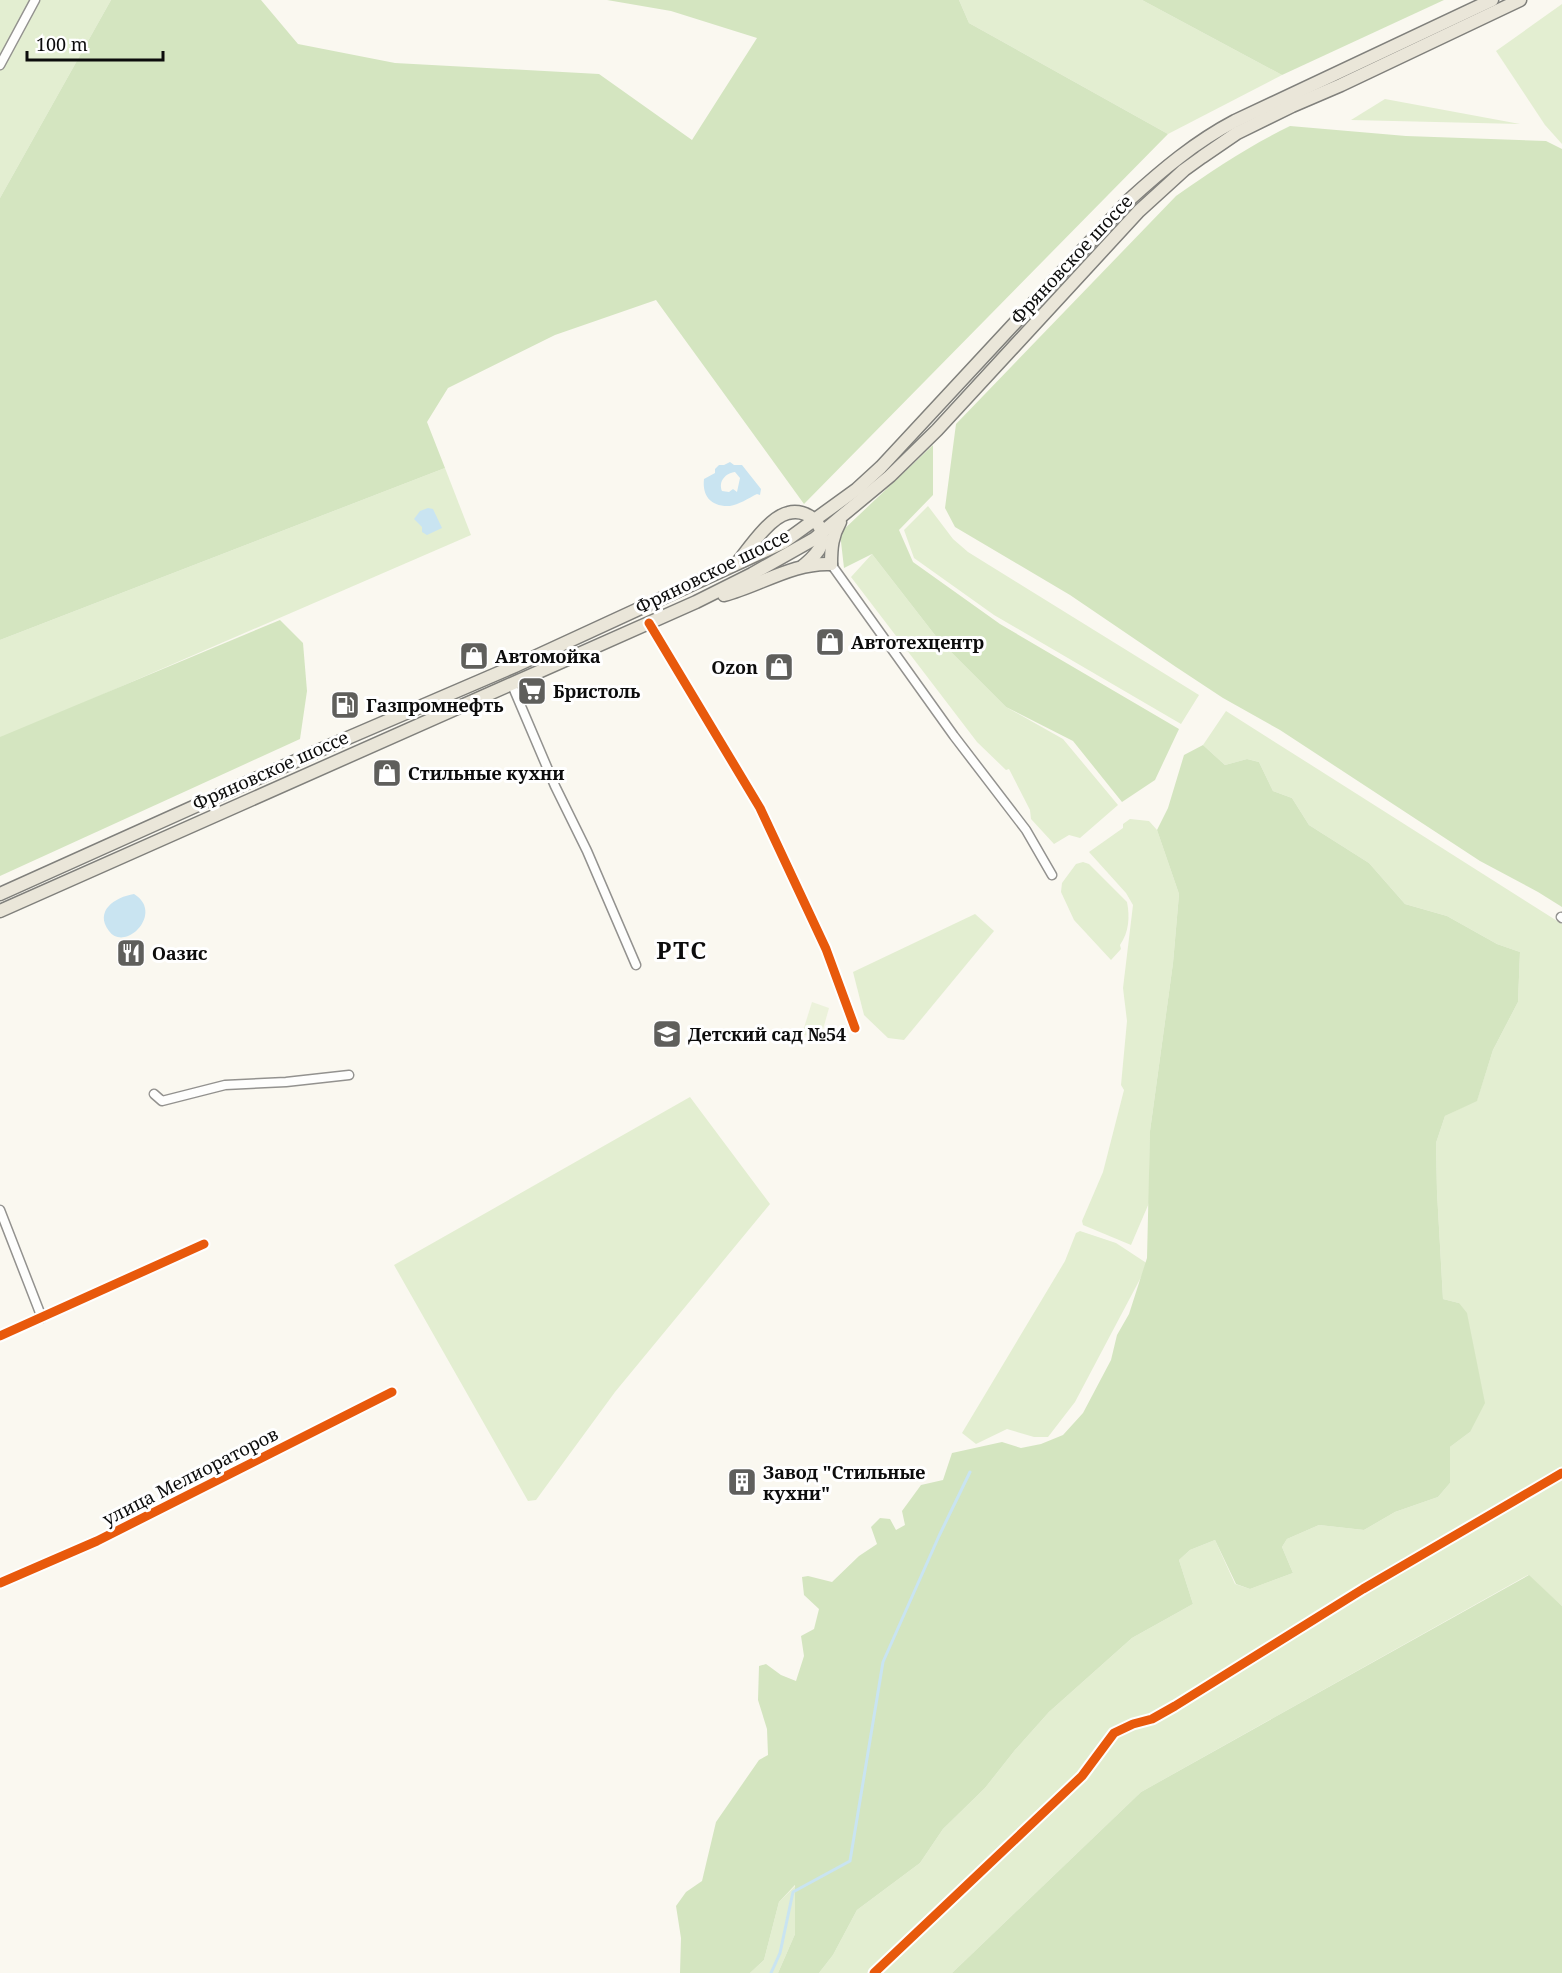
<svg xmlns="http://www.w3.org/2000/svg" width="1562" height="1973" viewBox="0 0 1562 1973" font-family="'Noto Serif',serif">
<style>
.green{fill:#e3eed1}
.forest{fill:#d4e5c0}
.pitch{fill:#ecf2db}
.water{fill:#c9e4f1;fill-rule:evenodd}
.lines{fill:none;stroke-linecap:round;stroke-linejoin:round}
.stream{stroke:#c9e4f1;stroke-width:3}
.minor-casing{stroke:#93928f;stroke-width:11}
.primary-casing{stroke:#80807c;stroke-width:15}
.minor{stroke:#fefefd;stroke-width:8}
.primary{stroke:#eae6d9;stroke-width:12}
.cycleway-casing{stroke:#fff;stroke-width:13}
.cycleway{stroke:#e8590c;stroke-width:9}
.labels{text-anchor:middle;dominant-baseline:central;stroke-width:6;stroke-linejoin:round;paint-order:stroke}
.street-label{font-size:18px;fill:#0c0c0c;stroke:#fff}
.poi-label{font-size:18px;font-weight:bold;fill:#0c0c0c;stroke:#fff;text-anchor:start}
.district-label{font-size:24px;font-weight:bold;letter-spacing:1.5px;fill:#0c0c0c;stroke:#fff}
</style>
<rect width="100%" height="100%" fill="#faf8f0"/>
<!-- green -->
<g class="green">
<polygon points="0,0 111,0 0,198"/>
<polygon points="959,0 1142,0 1282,75 1168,134 969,23"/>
<polygon points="1562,4 1562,144 1545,125 1496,51"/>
<polygon points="1385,99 1520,124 1351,120"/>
<polygon points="445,468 471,535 0,739 0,640"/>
<polygon points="928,506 953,539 968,552 1199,695 1181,724 994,615 914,558 904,530"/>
<polygon points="872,554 938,639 1006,707 1063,739 1118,805 1080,838 1069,835 1054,844 1031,819 1030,810 1009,769 1006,770 977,742 851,577"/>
<polygon points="1226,711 1562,924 1562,1606 1528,1575 1141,1792 952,1973 819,1973 833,1955 857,1910 920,1863 943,1829 985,1788 1015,1750 1049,1712 1132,1638 1193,1604 1179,1560 1190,1550 1215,1540 1235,1584 1250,1589 1293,1573 1282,1547 1287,1539 1319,1525 1364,1530 1395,1512 1438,1497 1450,1483 1450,1447 1470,1432 1459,1303 1443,1299 1437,1192 1436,1143 1445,1116 1477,1100 1493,1050 1518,1002 1520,952 1497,944 1447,916 1405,904 1369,863 1309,825 1292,798 1273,791 1259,762 1247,759 1225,765 1203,745"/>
<polygon points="1130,819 1149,821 1157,830 1179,894 1173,963 1150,1131 1149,1203 1131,1245 1083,1225 1082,1221 1103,1172 1124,1090 1121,1085 1127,1021 1123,988 1133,905 1126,893 1089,852 1123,828 1123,824"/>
<path d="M1083 862 1089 864 1127 902C1130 917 1129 932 1120 945L1121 949 1111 960 1074 920 1061 892 1062 883 1076 864Z"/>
<polygon points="975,914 994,931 904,1040 888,1038 864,1015 853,972"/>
<polygon points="690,1097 770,1204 615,1392 536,1500 528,1501 394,1265"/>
<polygon points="1080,1231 1116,1243 1148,1264 1075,1402 1048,1437 1034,1437 1007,1429 976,1444 962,1433 1065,1261 1076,1233"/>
<polygon points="796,1885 795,1934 778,1973 750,1973 764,1960 779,1902"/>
</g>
<!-- forest -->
<g class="forest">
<polygon points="111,0 261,0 298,44 395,63 599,74 692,140 757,38 671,11 607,0 959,0 969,23 1168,134 804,504 656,300 555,335 448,388 427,422 445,468 0,640 0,198"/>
<polygon points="1142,0 1444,0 1282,75"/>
<path d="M1290 126 1406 136 1546 141 1562 149V907L1538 892 1480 861 1280 730 1223 698 1176 667 1070 595 955 527 945 508 956 424 1176 196C1213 170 1249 146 1290 126Z"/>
<polygon points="933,445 933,495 899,530 913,562 1000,624 1179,729 1155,780 1122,802 1073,741 1006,707 938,639 872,554 844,568 840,533"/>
<polygon points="280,620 303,643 307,691 300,739 0,876 0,737"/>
<polygon points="1203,745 1225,765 1247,759 1259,762 1273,791 1292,798 1309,825 1369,863 1405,904 1447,916 1497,944 1520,952 1518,1002 1493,1050 1477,1101 1445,1116 1436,1143 1437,1192 1443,1299 1459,1303 1467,1313 1485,1403 1470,1432 1450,1447 1450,1483 1438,1497 1395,1512 1364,1530 1319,1525 1287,1539 1282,1547 1293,1573 1250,1589 1236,1584 1215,1540 1190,1550 1179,1560 1193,1604 1132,1638 1049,1712 1015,1750 985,1788 943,1829 920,1863 857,1910 833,1955 819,1973 778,1973 795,1934 795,1885 779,1902 764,1960 750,1973 680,1973 681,1938 676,1906 686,1892 702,1881 716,1822 759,1760 768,1755 767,1729 758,1700 759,1666 766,1664 781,1675 796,1681 804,1656 801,1636 814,1629 819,1609 804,1595 802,1577 808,1576 832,1582 859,1556 877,1544 871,1527 880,1518 890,1519 896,1530 905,1525 902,1511 921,1485 943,1480 952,1453 1002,1442 1021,1448 1041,1444 1063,1435 1083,1413 1111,1360 1117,1335 1129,1314 1147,1258 1150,1131 1173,963 1179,894 1157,830 1168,808 1184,755"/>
<polygon points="1529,1575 1562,1606 1562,1973 952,1973 1141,1792"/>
</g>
<!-- pitch -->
<polygon class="pitch" points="812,1002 829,1008 820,1040 802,1034"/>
<!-- water -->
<g class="water">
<path d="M730 462 734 465H742L761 489 760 495 757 494C749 498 738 505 730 506 711 507 702 496 704 479L715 473V469L719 465H724ZM735 472 740 478 737 492 733 489 729 492 722 491C718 481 726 473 735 472Z"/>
<polygon points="428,508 433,509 442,528 427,535 422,532 422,527 414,519 420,511"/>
<path d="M134 894C165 913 125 953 109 931 94 911 115 897 134 894Z"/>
</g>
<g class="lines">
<!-- stream -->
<polyline class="stream" points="771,1973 780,1953 793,1892 850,1861 883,1662 939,1536 970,1472"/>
<!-- minor casing -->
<g class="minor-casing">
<g id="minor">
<polyline points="0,65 35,0"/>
<polyline points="831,564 954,736 1026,830 1052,875"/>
<polyline points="649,623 760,808 826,949 855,1028"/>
<polyline points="512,685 555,786 587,851 636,965"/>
<polyline points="1561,917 1562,918"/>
<polyline points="154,1094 162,1101 225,1085 286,1082 349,1075"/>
<polyline points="0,1210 42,1318"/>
<polyline points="0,1336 204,1244"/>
<polyline points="0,1583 97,1541 392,1392"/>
<polyline points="874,1973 1082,1776 1114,1733 1133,1724 1152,1719 1175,1706 1363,1589 1562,1473"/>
</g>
</g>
<!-- primary casing -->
<g class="primary-casing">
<g id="primary">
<path d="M738 562C749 548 770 517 788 513 807 508 827 525 821 545 818 554 810 560 803 566"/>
<path d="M831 564C831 548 832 536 840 522"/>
<path d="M724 595C759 586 794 562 831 564"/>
<path d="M0 894 329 746 515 666 784 542 857 489 881 467 1129 200C1162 170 1195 142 1235 121L1492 0"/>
<polyline points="0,911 696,602 752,574 814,539 890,476 937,430 1139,211 1184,170 1202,157 1237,133 1292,106 1341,85 1520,0"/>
</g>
</g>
<!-- minor -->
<use href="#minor" class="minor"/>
<!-- primary -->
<use href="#primary" class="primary"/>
<!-- cycleway casing -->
<g class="cycleway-casing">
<g id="cycleway">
<polyline points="649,623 760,808 826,949 855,1028"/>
<polyline points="0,1336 204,1244"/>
<polyline points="0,1583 97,1541 392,1392"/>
<polyline points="874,1973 1082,1776 1114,1733 1133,1724 1152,1719 1175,1706 1363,1589 1562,1473"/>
</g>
</g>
<!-- cycleway -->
<use href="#cycleway" class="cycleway"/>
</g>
<!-- icons -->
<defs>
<g id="shop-square" transform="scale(1.5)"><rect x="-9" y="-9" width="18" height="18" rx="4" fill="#5f5f5c" stroke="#fff"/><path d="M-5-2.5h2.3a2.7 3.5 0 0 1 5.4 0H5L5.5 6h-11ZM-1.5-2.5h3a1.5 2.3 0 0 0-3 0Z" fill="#fff"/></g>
<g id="supermarket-square" transform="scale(1.5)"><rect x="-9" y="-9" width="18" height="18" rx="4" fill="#5f5f5c" stroke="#fff"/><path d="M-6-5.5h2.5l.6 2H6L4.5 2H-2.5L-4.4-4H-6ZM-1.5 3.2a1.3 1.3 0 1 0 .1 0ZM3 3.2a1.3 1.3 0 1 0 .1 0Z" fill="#fff"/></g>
<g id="fuel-square" transform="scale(1.5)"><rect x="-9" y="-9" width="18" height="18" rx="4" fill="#5f5f5c" stroke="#fff"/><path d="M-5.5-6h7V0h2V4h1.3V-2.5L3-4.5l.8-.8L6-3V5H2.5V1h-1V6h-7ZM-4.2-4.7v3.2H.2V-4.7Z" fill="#fff"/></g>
<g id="restaurant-square" transform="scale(1.5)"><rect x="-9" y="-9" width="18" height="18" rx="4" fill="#5f5f5c" stroke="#fff"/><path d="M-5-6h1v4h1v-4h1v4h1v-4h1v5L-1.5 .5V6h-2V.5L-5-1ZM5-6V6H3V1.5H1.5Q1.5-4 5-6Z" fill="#fff"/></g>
<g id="school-square" transform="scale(1.5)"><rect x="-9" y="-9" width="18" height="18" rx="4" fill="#5f5f5c" stroke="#fff"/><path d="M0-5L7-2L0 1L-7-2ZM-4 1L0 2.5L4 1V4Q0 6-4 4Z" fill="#fff"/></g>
<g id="building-square" transform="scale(1.5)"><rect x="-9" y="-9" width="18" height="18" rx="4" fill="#5f5f5c" stroke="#fff"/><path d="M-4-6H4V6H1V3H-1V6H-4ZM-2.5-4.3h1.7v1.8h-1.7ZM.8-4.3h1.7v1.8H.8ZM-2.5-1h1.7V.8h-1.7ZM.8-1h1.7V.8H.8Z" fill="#fff"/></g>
</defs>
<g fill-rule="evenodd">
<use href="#shop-square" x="830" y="642"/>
<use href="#shop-square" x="474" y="656"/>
<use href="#shop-square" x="779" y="667"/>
<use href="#supermarket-square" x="532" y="691"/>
<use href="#fuel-square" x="345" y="705"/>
<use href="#shop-square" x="387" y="773"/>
<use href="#restaurant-square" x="131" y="953"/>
<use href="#school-square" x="667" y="1034"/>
<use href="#building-square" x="742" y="1482"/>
</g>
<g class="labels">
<!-- street labels -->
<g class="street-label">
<text transform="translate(1071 259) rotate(-47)">Фряновское шоссе</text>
<text transform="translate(712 571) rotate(-26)">Фряновское шоссе</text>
<text transform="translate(270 770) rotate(-24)">Фряновское шоссе</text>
<text transform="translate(190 1476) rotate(-27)">улица Мелиораторов</text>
</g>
<!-- poi labels -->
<g class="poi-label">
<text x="851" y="642">Автотехцентр</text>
<text x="495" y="656">Автомойка</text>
<text x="758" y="667" text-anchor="end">Ozon</text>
<text x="553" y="691">Бристоль</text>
<text x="366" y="705">Газпромнефть</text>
<text x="408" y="773">Стильные кухни</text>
<text x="152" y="953">Оазис</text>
<text x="688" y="1034">Детский сад №54</text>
<text x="763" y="1472">Завод "Стильные<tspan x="763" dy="21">кухни"</tspan></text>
</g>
<!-- district labels -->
<g class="district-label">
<text x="682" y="949">РТС</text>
</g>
</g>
<!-- scale -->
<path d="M27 51v9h136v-9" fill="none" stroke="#0c0c0c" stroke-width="3"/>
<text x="36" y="51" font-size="18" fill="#0c0c0c" stroke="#ffffff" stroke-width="4.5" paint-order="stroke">100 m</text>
</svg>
